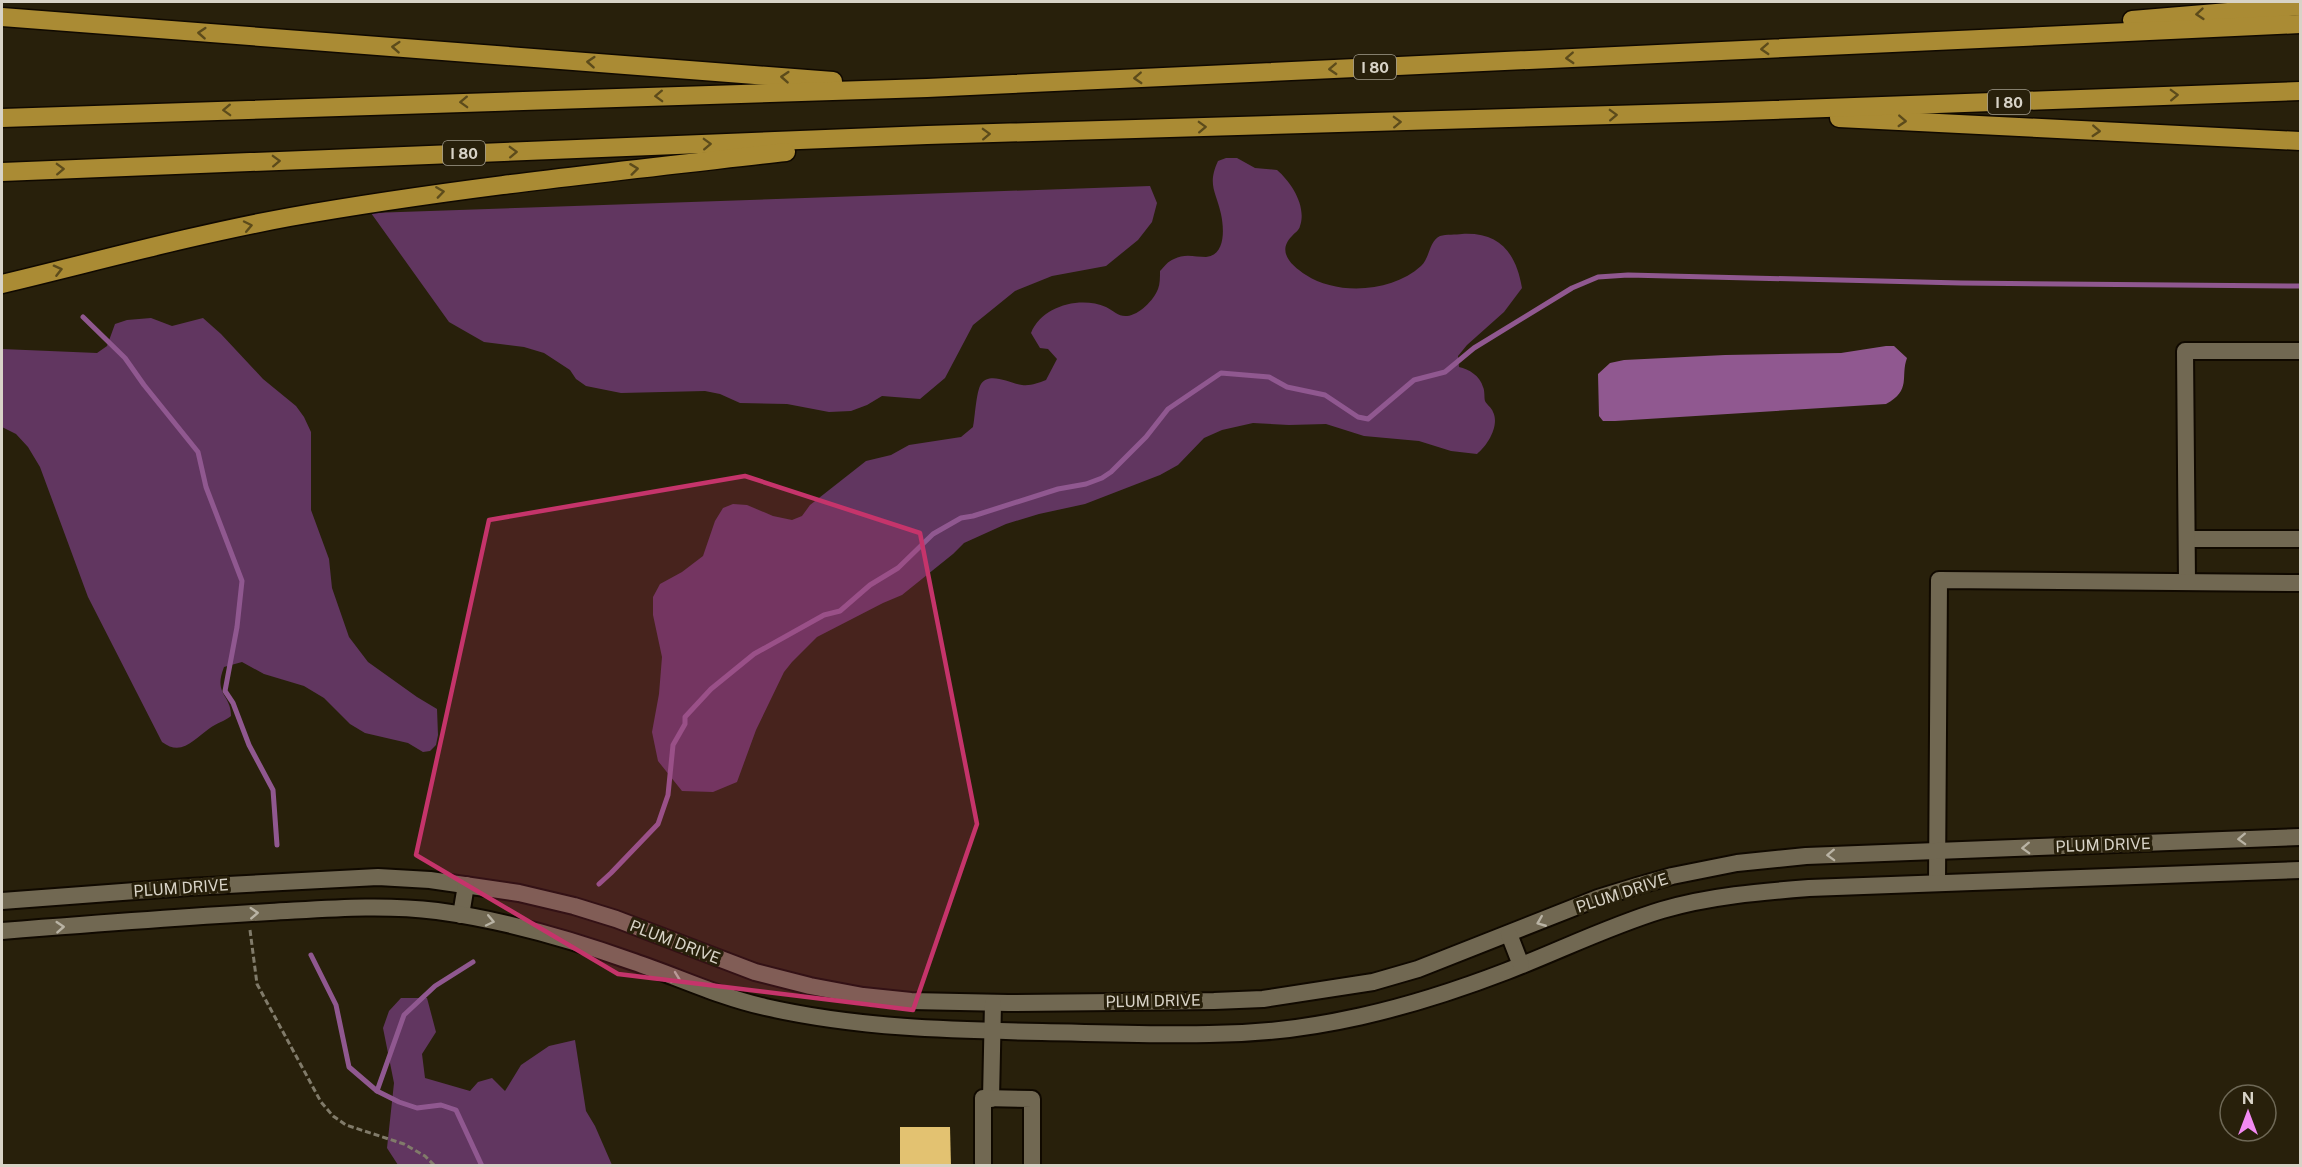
<svg xmlns="http://www.w3.org/2000/svg" width="2302" height="1167" viewBox="0 0 2302 1167" font-family="'Public Sans',sans-serif">
<style>
.green{fill:#613660}
.water{fill:#905890}
.lines{fill:none;stroke-linecap:round;stroke-linejoin:round}
.stream{stroke:#905890;stroke-width:5}
.building{fill:#e3c271}
.minor-casing{stroke:#100900;stroke-width:20}
.highway-casing{stroke:#100900;stroke-width:21}
.path{stroke:#817b6a;stroke-width:3;stroke-dasharray:6 3;stroke-linecap:butt}
.minor{stroke:#716852;stroke-width:16}
.highway{stroke:#aa8b34;stroke-width:18}
.oneway{stroke:#5c4b1b}
.oneway2{stroke:#b9b3a4}
.marked{fill:#c5346b;fill-opacity:0.2;stroke:#c5346b;stroke-width:4.5;stroke-linejoin:round}
.labels{text-anchor:middle;dominant-baseline:central;stroke-width:6;stroke-linejoin:round;paint-order:stroke}
.shield{fill:#28200b;stroke:#a39d8f;stroke-width:1.5}
.shield-label{font-size:15px;font-weight:bold;fill:#d8d3c7}
.street-label{font-size:16px;fill:#d8d3c7;stroke:#28200b}
</style>
<rect width="100%" height="100%" fill="#28200b"/>
<!-- green -->
<g class="green">
<path d="M1226 158H1237L1255 168 1277 170C1291 182 1307 206 1300 226 1299 231 1295 232 1292 236 1276 252 1292 266 1306 275 1338 296 1393 292 1421 266 1430 258 1429 241 1440 236 1446 234 1456 235 1462 234 1500 232 1516 253 1522 288L1504 312 1467 345 1458 356 1459 367C1469 369 1480 376 1483 387 1485 391 1484 397 1485 401 1487 405 1492 408 1493 412 1500 426 1487 446 1477 454L1451 451 1419 441 1364 436 1326 424 1289 425 1253 423 1222 430 1204 438 1178 465 1160 475 1085 504 1039 514 1006 524 964 543 953 554 902 595 883 603 817 637 792 662 784 672 756 730 737 782 713 792 682 791 658 761 652 732 659 694 662 657 653 615V597L660 584 682 572 703 556 715 521 723 508 733 504 747 505 773 516 792 520 802 516 810 505 866 461 891 455 909 445 961 437 973 427C975 418 976 392 981 384 990 371 1011 384 1022 385 1031 386 1038 383 1046 380L1057 359 1048 349 1040 348 1031 333C1042 306 1080 296 1106 307 1114 311 1119 317 1127 316 1139 315 1154 300 1158 289 1160 284 1160 277 1160 271 1164 267 1168 261 1174 259 1185 253 1195 257 1206 257 1226 255 1224 228 1221 214 1216 191 1207 185 1218 161Z"/>
<polygon points="1150,186 1157,203 1152,222 1138,240 1106,266 1052,276 1015,291 973,325 945,378 920,399 882,396 867,405 851,411 829,412 787,404 740,403 720,394 705,391 621,393 586,386 576,379 570,370 544,353 524,347 484,342 449,322 371,213"/>
<path d="M151 318 172 326 203 318 221 334 263 379 296 406 304 417 311 432V510L329 559 332 588 349 637 368 662 417 697 437 709 438 735 436 745 430 751 423 752 408 743 365 733 350 724 324 698 304 686 264 674 242 662 224 667C213 695 231 694 231 716 225 721 217 723 210 728 194 739 182 757 162 742L88 597 40 467 28 447 16 434 2 427V349L97 353 107 346 115 324 127 320Z"/>
<polygon points="401,998 427,998 436,1032 422,1054 425,1078 470,1091 478,1082 492,1078 505,1091 521,1065 549,1046 575,1040 586,1111 595,1126 612,1165 398,1165 387,1148 394,1083 383,1028 389,1011"/>
</g>
<!-- water -->
<path class="water" d="M1886 346H1894L1907 358C1900 377 1912 390 1886 404L1615 421H1603L1599 416 1598 374 1610 363 1624 360 1725 355 1841 353Z"/>
<g class="lines">
<!-- stream -->
<g class="stream">
<polyline points="83,317 125,358 144,385 198,452 206,487 242,581 237,627 225,691 233,703 249,745 273,790 277,845"/>
<polyline points="599,884 611,873 658,824 668,795 673,745 685,724 685,717 711,689 754,654 824,615 840,611 870,585 898,568 933,534 961,518 973,516 1058,489 1086,484 1102,478 1111,472 1146,437 1168,409 1221,373 1269,377 1287,387 1325,395 1358,417 1368,419 1414,380 1445,372 1474,348 1572,288 1598,277 1628,275 1961,283 2300,286"/>
<polyline points="311,955 336,1005 349,1067 377,1091 399,1102 417,1108 441,1105 456,1110 482,1166"/>
<polyline points="377,1091 404,1015 435,986 473,962"/>
</g>
</g>
<!-- building -->
<polygon class="building" points="900,1127 950,1127 951,1166 900,1166"/>
<g class="lines">
<!-- minor casing -->
<g class="minor-casing">
<g id="minor">
<polyline points="2187,539 2300,539"/>
<polyline points="2187,582 2185,351 2300,351"/>
<polyline points="1937,883 1939,580 2300,583"/>
<polyline points="2,901 189,887 378,877 430,880 519,893 574,906 616,919 755,972 810,986 863,996 911,1001 1008,1003 1214,1001 1263,999 1373,982 1418,969 1598,898 1637,886 1672,876 1737,863 1806,856 2300,837"/>
<polyline points="461,915 466,885"/>
<path d="M2 931C91 924 180 917 270 912 326 909 381 904 437 911 504 920 570 939 634 962 678 977 720 997 765 1007 857 1028 949 1030 1042 1032 1098 1033 1153 1035 1209 1034 1312 1034 1411 1008 1507 971 1559 951 1609 926 1662 910 1710 896 1759 892 1809 888L2300 870"/>
<polyline points="1509,934 1521,965"/>
<polyline points="991,1099 993,1003"/>
<polyline points="983,1166 983,1098 1032,1099 1032,1166"/>
</g>
</g>
<!-- highway casing -->
<g class="highway-casing">
<g id="highway">
<polyline points="2,17 833,81"/>
<polyline points="2132,20 2300,6"/>
<polyline points="2,118 927,88 2300,24"/>
<polyline points="1839,118 2300,141"/>
<polyline points="2,172 927,135 1717,112 2300,91"/>
<path d="M2 284C98 261 192 235 290 217 454 188 620 171 786 152"/>
</g>
</g>
<!-- path -->
<polyline class="path" points="250,930 257,984 321,1102 333,1116 346,1125 404,1144 425,1156 435,1166"/>
<!-- minor -->
<use href="#minor" class="minor"/>
<!-- highway -->
<use href="#highway" class="highway"/>
</g>
<!-- one-way arrows -->
<defs><path id="oneway-chevron" d="M-2-3.5L2.5 0L-2 3.5" fill="none" stroke-width="1.6" stroke-linecap="round" stroke-linejoin="round" transform="scale(1.5)"/></defs>
<g class="oneway">
<use href="#oneway-chevron" transform="translate(2200 14) rotate(175)"/>
<use href="#oneway-chevron" transform="translate(202 33) rotate(-176)"/>
<use href="#oneway-chevron" transform="translate(396 47) rotate(-176)"/>
<use href="#oneway-chevron" transform="translate(1765 49) rotate(177)"/>
<use href="#oneway-chevron" transform="translate(1570 58) rotate(177)"/>
<use href="#oneway-chevron" transform="translate(591 62) rotate(-176)"/>
<use href="#oneway-chevron" transform="translate(1333 69) rotate(177)"/>
<use href="#oneway-chevron" transform="translate(785 77) rotate(-176)"/>
<use href="#oneway-chevron" transform="translate(1138 78) rotate(177)"/>
<use href="#oneway-chevron" transform="translate(2174 95) rotate(-2)"/>
<use href="#oneway-chevron" transform="translate(659 96) rotate(178)"/>
<use href="#oneway-chevron" transform="translate(464 102) rotate(178)"/>
<use href="#oneway-chevron" transform="translate(227 110) rotate(178)"/>
<use href="#oneway-chevron" transform="translate(1613 115) rotate(-2)"/>
<use href="#oneway-chevron" transform="translate(1902 121) rotate(3)"/>
<use href="#oneway-chevron" transform="translate(1397 122) rotate(-2)"/>
<use href="#oneway-chevron" transform="translate(1202 127) rotate(-2)"/>
<use href="#oneway-chevron" transform="translate(2096 131) rotate(3)"/>
<use href="#oneway-chevron" transform="translate(986 134) rotate(-2)"/>
<use href="#oneway-chevron" transform="translate(707 144) rotate(-2)"/>
<use href="#oneway-chevron" transform="translate(513 152) rotate(-2)"/>
<use href="#oneway-chevron" transform="translate(276 161) rotate(-2)"/>
<use href="#oneway-chevron" transform="translate(60 169) rotate(-2)"/>
<use href="#oneway-chevron" transform="translate(634 169) rotate(-7)"/>
<use href="#oneway-chevron" transform="translate(440 192) rotate(-8)"/>
<use href="#oneway-chevron" transform="translate(248 226) rotate(-12)"/>
<use href="#oneway-chevron" transform="translate(58 270) rotate(-14)"/>
</g>
<g class="oneway2">
<use href="#oneway-chevron" transform="translate(2242 839) rotate(178)"/>
<use href="#oneway-chevron" transform="translate(2026 848) rotate(178)"/>
<use href="#oneway-chevron" transform="translate(1831 855) rotate(178)"/>
<use href="#oneway-chevron" transform="translate(254 913) rotate(-3)"/>
<use href="#oneway-chevron" transform="translate(490 921) rotate(12)"/>
<use href="#oneway-chevron" transform="translate(1541 922) rotate(158)"/>
<use href="#oneway-chevron" transform="translate(60 927) rotate(-4)"/>
<use href="#oneway-chevron" transform="translate(676 978) rotate(20)"/>
</g>
<!-- marked area -->
<path class="marked" d="M745 476 920 533 977 824 913 1010 618 974 416 855 489 520Z"/>
<g class="labels">
<!-- shield labels -->
<g class="shield">
<rect x="1354" y="55" width="42" height="24" rx="4.5"/>
<rect x="1988" y="90" width="42" height="24" rx="4.5"/>
<rect x="443" y="141" width="42" height="24" rx="4.5"/>
</g>
<g class="shield-label">
<text x="1375" y="67">I 80</text>
<text x="2009" y="102">I 80</text>
<text x="464" y="153">I 80</text>
</g>
<!-- street labels -->
<g class="street-label">
<text transform="translate(2103 845) rotate(-2)">PLUM DRIVE</text>
<text transform="translate(181 888) rotate(-4)">PLUM DRIVE</text>
<text transform="translate(1622 893) rotate(-18)">PLUM DRIVE</text>
<text transform="translate(675 942) rotate(21)">PLUM DRIVE</text>
<text transform="translate(1153 1001) rotate(-1)">PLUM DRIVE</text>
</g>
</g>
<!-- border -->
<rect width="2302" height="1167" fill="none" stroke="#d8d3c7" stroke-width="6"/>
<!-- north arrow -->
<g transform="translate(2248 1113)"><circle r="28" fill="#28200b" stroke="#6e6856" stroke-width="1.5"/>
<path d="M0-4.5L10 22L0 15L-10 22Z" fill="#f28af2"/>
<text y="-9" font-size="16" font-weight="bold" text-anchor="middle" fill="#d8d3c7">N</text>
</g>
</svg>
